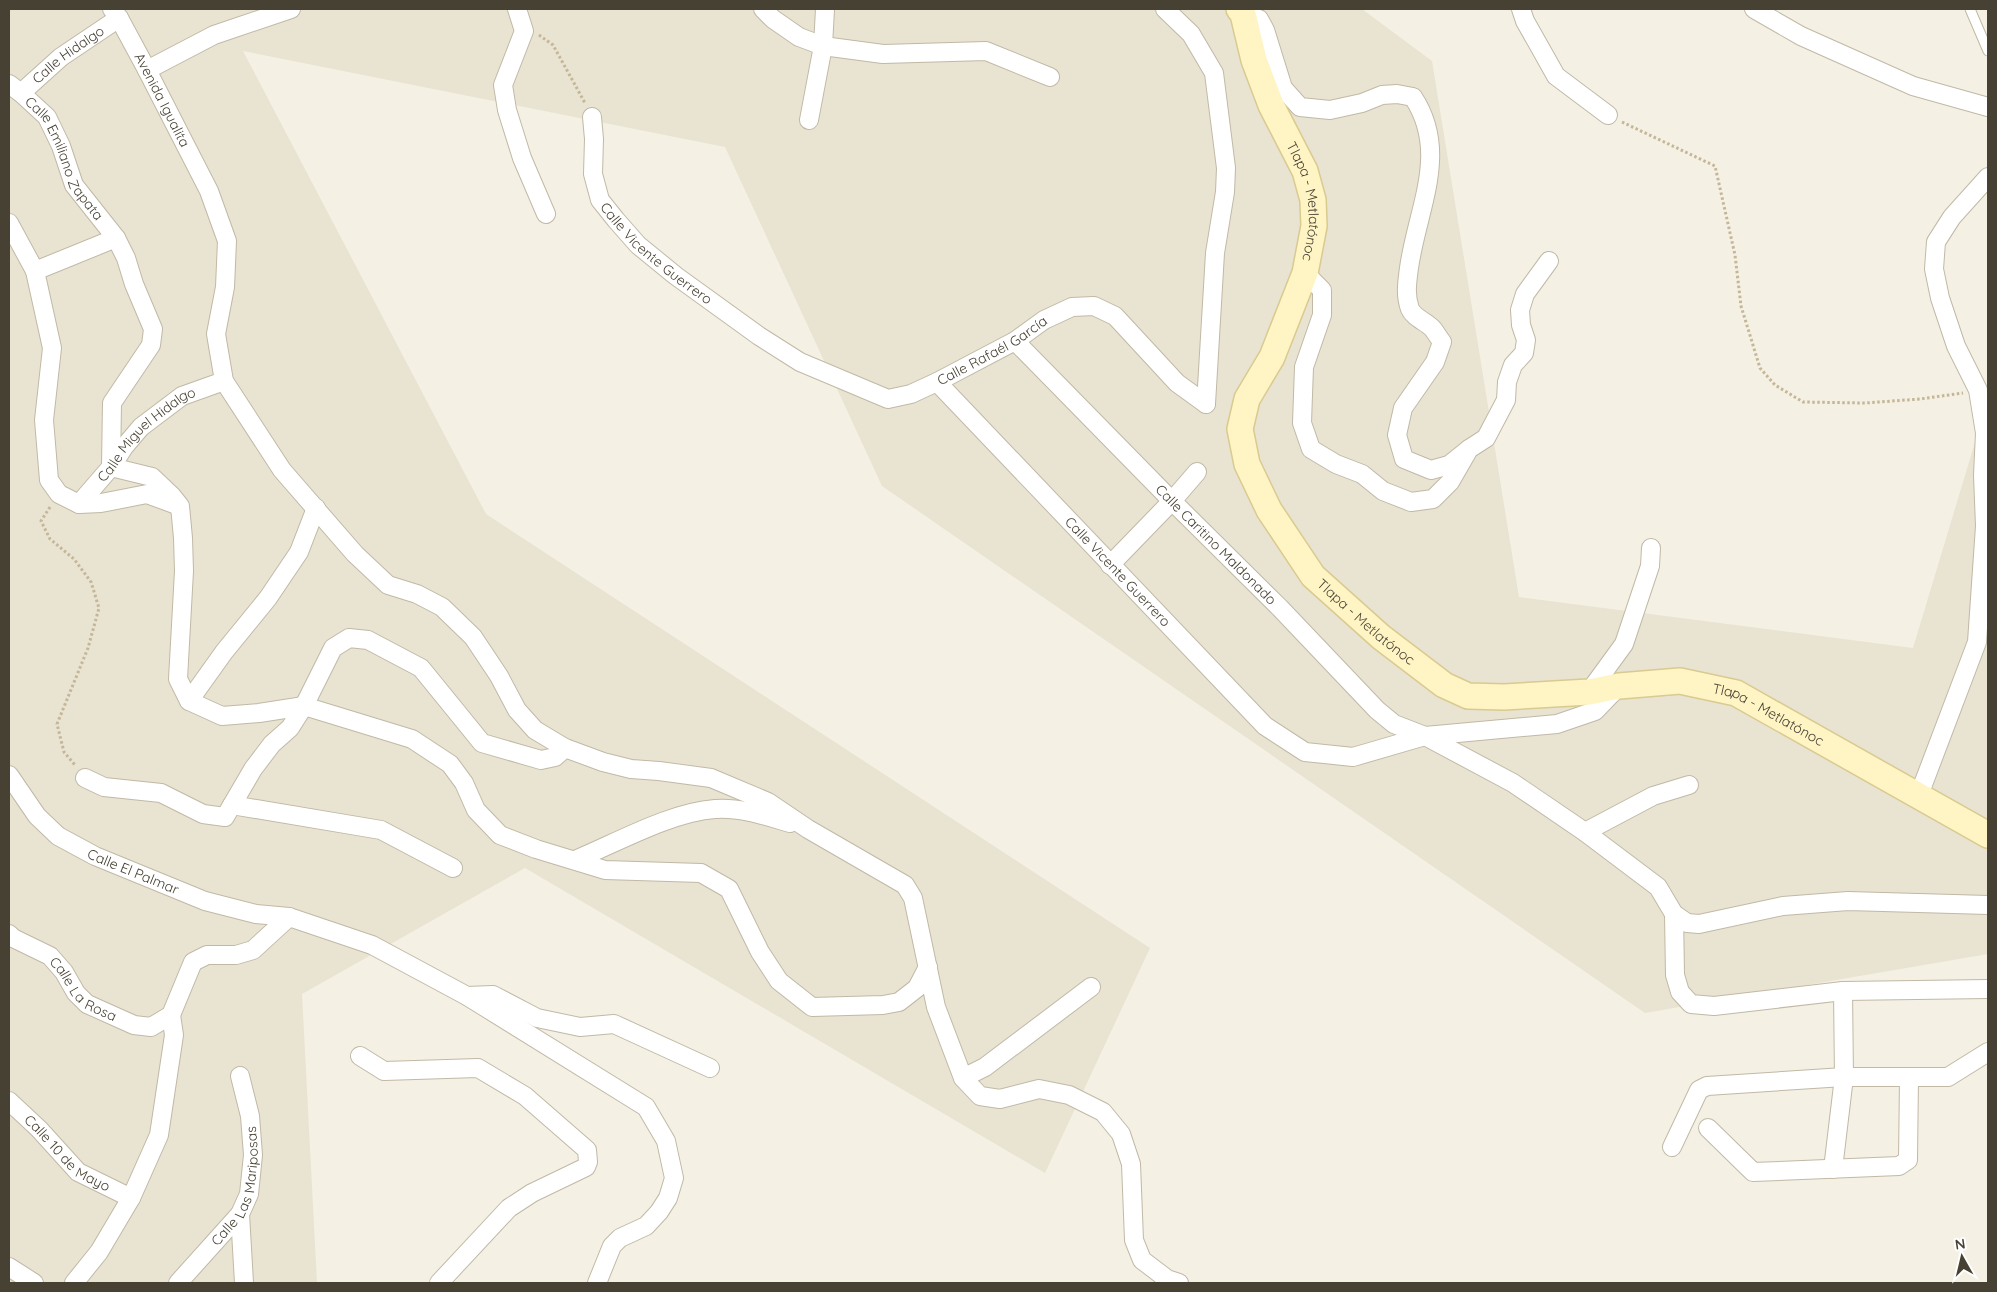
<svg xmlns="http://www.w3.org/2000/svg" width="1997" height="1292" viewBox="0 0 1997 1292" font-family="Quicksand,sans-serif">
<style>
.residential{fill:#e9e3d2}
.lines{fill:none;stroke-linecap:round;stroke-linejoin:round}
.lane-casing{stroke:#c1b9a6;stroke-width:11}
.street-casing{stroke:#c1b9a6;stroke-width:20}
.secondary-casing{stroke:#d9ca8f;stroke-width:28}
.path{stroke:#c4b696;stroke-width:3;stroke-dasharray:2.5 2.5;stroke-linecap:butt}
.lane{stroke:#fff;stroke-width:9}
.street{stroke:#fff;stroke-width:18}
.secondary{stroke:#fff4c4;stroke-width:25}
.labels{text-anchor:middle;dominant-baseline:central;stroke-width:4;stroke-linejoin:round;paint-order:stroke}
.street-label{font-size:14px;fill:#474133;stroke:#fff}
</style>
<rect width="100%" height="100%" fill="#f4f0e4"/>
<!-- residential -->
<polygon class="residential" points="9,9 1362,9 1432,61 1519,597 1913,648 1988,399 1988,954 1645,1013 882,486 725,147 243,51 486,514 1150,948 1045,1173 525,868 302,994 317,1283 9,1283"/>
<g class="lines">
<!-- lane casing -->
<g class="lane-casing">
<polyline id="lane" points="1970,9 1988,51"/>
</g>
<!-- street casing -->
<g class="street-casing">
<g id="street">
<path id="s1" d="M112 9 119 18 147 70 209 191 227 241 225 287 216 334 224 381 282 470 355 554 388 585 417 594 442 607 473 637 499 676 517 710 535 730 565 748 603 762 631 769 659 771 711 778 768 802 808 829 905 885 913 898 936 1007 963 1078 980 1096 1000 1099 1039 1089 1069 1095 1103 1112 1121 1134 1131 1164 1134 1240 1142 1260 1167 1279 1179 1283"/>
<polyline points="517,9 524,31 503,85 507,110 522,158 546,214"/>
<polyline points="763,9 773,19 799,37 823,46 883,54 986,51 1050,77"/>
<polyline points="1165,9 1191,34 1214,73 1226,168 1225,192 1215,253 1206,404"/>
<polyline points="1521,9 1525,21 1556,76 1608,115"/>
<polyline points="1754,9 1801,36 1913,86 1988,107"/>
<path d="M1243 14 1259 19 1265 30 1283 88 1300 107 1330 110 1362 103 1382 95 1397 94 1413 97C1450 153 1417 209 1409 268 1407 283 1405 295 1410 309 1414 318 1427 322 1433 329 1436 333 1439 338 1442 342L1435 362 1403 408 1397 435 1404 459 1431 470 1449 465 1469 449"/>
<polyline points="147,70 214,35 291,9"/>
<path id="s2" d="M9 84 21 93 47 117 61 146 74 185 116 238 126 258 134 284 153 329 151 345 112 403 111 467 152 477 172 496 180 506 183 538 184 571 178 679 189 701 222 716 259 713 304 706 412 739 450 764 464 783 476 810 500 835 536 849 605 870 701 873 729 889 760 952 779 981 812 1007 883 1005 899 1002 917 988 928 967"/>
<path id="s3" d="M21 93 61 57 119 18"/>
<path id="s4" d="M592 117 594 139 593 174 600 200 616 220 638 245 676 276 759 336 800 362 888 399 911 394 937 382 1015 341 1044 320 1072 307 1094 306 1115 316 1177 383 1206 404"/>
<polyline points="809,120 823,46 825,9"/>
<polyline points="9,223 35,271 52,348 44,420 49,480 59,494 79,504 101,503 147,494 177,505"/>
<polyline points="35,271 116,238"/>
<polyline points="1305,273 1322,290 1322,315 1304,367 1302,423 1311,449 1336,464 1362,474 1383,491 1411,502 1433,499 1450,482 1469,449 1486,438 1506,400 1507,382 1513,365 1524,353 1526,340 1521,325 1520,310 1525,294 1549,261"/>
<path id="s5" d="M1015 341 1172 501 1280 608 1377 710 1394 724 1425 736 1513 783 1585 832 1658 887 1674 914 1687 923 1699 924 1783 906 1848 901 1988 905"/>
<path id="s6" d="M937 382 1265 726 1305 752 1353 757 1425 736 1557 724 1595 711 1619 686"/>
<path id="s7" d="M79 504 111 467 124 447 141 427 182 396 224 381"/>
<polyline points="1110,565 1172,501 1197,472"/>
<polyline points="1589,692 1624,644 1650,566 1651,548"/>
<polyline points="189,701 224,652 268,598 299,552 316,508"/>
<path id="s8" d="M9 775 37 816 58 836 95 856 205 901 256 914 289 917 372 945 467 996 646 1107 666 1141 674 1178 668 1198 659 1212 646 1226 620 1238 612 1246 597 1283"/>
<polyline points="85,778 104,787 161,793 203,814 225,817 253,769 272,744 290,728 304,706 333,648 349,638 368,640 421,668 482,743 541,760 555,757 565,748"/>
<polyline points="1919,795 1977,642 1985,526 1983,475 1985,433 1978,390 1956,346 1940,298 1934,269 1936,242 1952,217 1988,177"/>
<polyline points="232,805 381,830 453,868"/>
<polyline points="1585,832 1653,796 1689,785"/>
<path d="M575 860C616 843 671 812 715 809 740 807 766 816 790 823"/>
<polyline points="1674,914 1675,975 1680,992 1691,1004 1714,1006 1843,991 1988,989"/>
<path id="s9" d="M9 934 13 938 50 956 64 972 76 993 87 1004 134 1025 151 1027 171 1015 193 962 207 955H236L253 950 289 917"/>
<polyline points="467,996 493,995 537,1018 580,1027 614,1024 710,1068"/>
<polyline points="360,1056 384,1071 478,1068 525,1096 587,1150 588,1162 586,1167 532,1193 509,1208 439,1283"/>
<polyline points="963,1078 985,1067 1091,987"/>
<path id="s10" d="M9 1101 39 1129 78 1172 131 1198"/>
<polyline points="1708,1128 1753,1172 1899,1166 1908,1160 1909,1078"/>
<polyline points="1672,1147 1699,1090 1707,1086 1844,1077 1948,1077 1988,1052"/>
<polyline points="1833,1169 1844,1077 1843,991"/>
<polyline points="240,1214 244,1283"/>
<polyline points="9,1267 34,1283"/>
<polyline points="74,1283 99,1252 131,1198 159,1135 174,1035 171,1015"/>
<path id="s11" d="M178 1283 240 1214 249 1194 253 1155 250 1116 240 1076"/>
</g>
</g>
<!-- secondary casing -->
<g class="secondary-casing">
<g id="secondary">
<path id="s12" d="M1239 9 1243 14 1254 60 1271 105 1305 171 1313 200 1314 226 1305 273 1272 357 1247 399 1240 429 1247 464 1269 510 1313 576 1381 637 1444 685 1468 696 1504 697 1589 692 1619 686 1680 681 1736 693 1988 835"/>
</g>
</g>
<!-- path -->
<g class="path">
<polyline points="539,35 553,45 585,103"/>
<polyline points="1622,122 1715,166 1735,255 1741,306 1760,368 1775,385 1803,402 1865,403 1920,399 1963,393"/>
<polyline points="50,507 41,521 50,539 74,559 91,582 99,608 88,648 57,724 64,752 75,765"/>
</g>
<!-- lane -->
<use href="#lane" class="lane"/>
<!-- street -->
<use href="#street" class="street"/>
<!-- secondary -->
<use href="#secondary" class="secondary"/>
</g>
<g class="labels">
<!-- street labels -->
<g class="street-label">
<text stroke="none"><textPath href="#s3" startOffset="61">Calle Hidalgo</textPath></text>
<text stroke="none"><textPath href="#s1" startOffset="104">Avenida Igualita</textPath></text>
<text stroke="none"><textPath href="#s2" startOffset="95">Calle Emiliano Zapata</textPath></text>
<text stroke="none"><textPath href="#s12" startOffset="206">Tlapa - Metlatónoc</textPath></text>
<text stroke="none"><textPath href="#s4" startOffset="162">Calle Vicente Guerrero</textPath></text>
<text stroke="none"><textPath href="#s4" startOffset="554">Calle Rafaél García</textPath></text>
<text stroke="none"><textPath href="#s7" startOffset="98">Calle Miguel Hidalgo</textPath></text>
<text stroke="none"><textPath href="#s5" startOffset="286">Calle Caritino Maldonado</textPath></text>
<text stroke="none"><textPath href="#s6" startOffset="262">Calle Vicente Guerrero</textPath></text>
<text stroke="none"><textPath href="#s12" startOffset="686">Tlapa - Metlatónoc</textPath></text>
<text stroke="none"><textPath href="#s12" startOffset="1121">Tlapa - Metlatónoc</textPath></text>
<text stroke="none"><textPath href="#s8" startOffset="162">Calle El Palmar</textPath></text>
<text stroke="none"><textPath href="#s9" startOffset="95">Calle La Rosa</textPath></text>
<text stroke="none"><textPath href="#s10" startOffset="79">Calle 10 de Mayo</textPath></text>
<text stroke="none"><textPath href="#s11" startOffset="118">Calle Las Mariposas</textPath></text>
</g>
</g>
<!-- border -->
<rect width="1997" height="1292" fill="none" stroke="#474133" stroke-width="20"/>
<!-- north arrow -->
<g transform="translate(1962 1257) rotate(352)" stroke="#ffffff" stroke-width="4" paint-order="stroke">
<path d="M0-4L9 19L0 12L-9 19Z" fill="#474133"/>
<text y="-8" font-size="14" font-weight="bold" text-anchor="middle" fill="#474133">N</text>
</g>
</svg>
